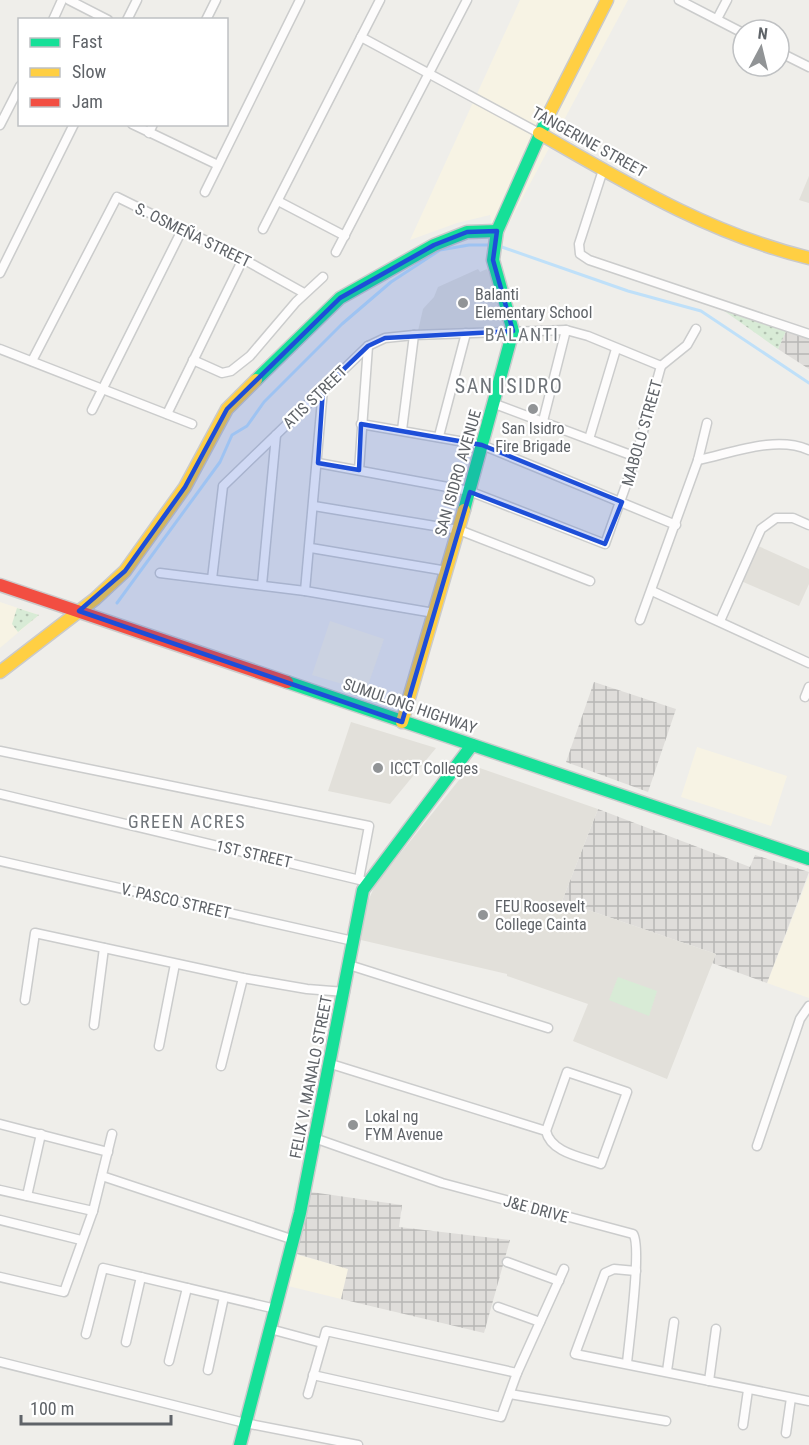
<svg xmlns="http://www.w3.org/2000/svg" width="809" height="1445" viewBox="0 0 809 1445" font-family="'Roboto Condensed',sans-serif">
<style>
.commercial{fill:#f7f3e4}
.industrial{fill:url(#industrial-grid)}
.education{fill:#e2e0da}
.grass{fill:url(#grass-dots)}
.pitch{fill:#d8ebd6}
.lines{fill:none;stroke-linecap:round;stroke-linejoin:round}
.stream{stroke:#bfe0f9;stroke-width:3}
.street-casing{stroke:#cbcccc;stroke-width:11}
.fast-casing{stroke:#cacacb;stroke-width:15}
.slow-casing{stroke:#cacacb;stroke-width:15}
.jam-casing{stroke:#cacacb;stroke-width:15}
.street{stroke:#fdfcfc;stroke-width:8}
.fast{stroke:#16e098;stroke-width:12}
.slow{stroke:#ffcf43;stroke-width:12}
.jam{stroke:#f24e42;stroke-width:12}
.marked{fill:#1d4ed8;fill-opacity:0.2;stroke:#1d4ed8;stroke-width:4.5;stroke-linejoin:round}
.poi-dot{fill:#919496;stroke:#fff;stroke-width:2}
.labels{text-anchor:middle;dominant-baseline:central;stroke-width:4.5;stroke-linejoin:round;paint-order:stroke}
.street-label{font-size:16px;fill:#5f6368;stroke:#fff}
.poi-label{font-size:16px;fill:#5f6368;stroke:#fff;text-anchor:start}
.neighbourhood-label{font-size:18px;letter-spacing:1.5px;fill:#70757a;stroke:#fff}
.quarter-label{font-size:20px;letter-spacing:1.5px;fill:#70757a;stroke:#fff}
</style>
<defs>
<pattern id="industrial-grid" width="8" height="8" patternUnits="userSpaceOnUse" patternTransform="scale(1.5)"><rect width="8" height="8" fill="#dfddda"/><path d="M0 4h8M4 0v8" fill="none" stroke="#b8b7b5"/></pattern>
<pattern id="grass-dots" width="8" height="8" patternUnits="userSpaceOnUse" patternTransform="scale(1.5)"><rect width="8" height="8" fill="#d8ebd6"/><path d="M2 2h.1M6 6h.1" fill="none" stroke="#b2c2b1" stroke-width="1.8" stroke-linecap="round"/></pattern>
</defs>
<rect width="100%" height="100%" fill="#efeeea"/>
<!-- commercial -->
<g class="commercial">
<polygon points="520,0 628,0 501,238 494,235 490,215 457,223 410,240"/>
<polygon points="0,602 39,615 0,648"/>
<polygon points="330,621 384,639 366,691 312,675"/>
<polygon points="697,747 787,776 771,826 681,797"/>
<polygon points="809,875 809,998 767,983"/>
<polygon points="295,1254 349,1269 341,1299 288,1286"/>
</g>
<!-- industrial -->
<g class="industrial">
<polygon points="786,331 809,339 809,369 778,349"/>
<polygon points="594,682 676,709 648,792 566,762"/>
<polygon points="598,809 750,867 755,855 809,872 767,983 712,963 716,954 562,901"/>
<polygon points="311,1192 402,1205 399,1227 510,1240 484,1333 341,1299 348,1269 297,1254"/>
</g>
<!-- education -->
<g class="education">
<polygon points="809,176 809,203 799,200"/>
<polygon points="478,269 480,272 487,269 494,285 490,287 502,313 503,327 418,331 423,309 434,297 438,287"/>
<polygon points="756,545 809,569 809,584 799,606 741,581"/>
<polygon points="351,722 436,748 390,804 328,791"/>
<polygon points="471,765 598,809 562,901 716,954 667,1079 573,1041 588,1004 507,976 507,974 361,940 366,906 375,885"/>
</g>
<!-- grass -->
<g class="grass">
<polygon points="720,308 786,331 778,349"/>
<polygon points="17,608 39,615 18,632 12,624"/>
</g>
<!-- pitch -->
<polygon class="pitch" points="618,977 657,991 649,1016 609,1000"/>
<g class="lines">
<!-- stream -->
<g class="stream">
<polyline points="499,246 628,291 701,311 809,383"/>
<polyline points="117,603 220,462 232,435 247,426 264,402 342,324 391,282 440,250 469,245 493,245"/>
</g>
<!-- street casing -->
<g class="street-casing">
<g id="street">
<polyline points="69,0 108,20"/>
<polyline points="679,0 743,33"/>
<polyline points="717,19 727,0"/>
<polyline points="53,20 62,0"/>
<polyline points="127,20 137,0"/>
<polyline points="206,20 216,0"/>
<polyline points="361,37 539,133"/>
<polyline points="779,52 809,67"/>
<polyline points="132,124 218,165"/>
<polyline points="0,125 20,86"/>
<polyline points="149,133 153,124"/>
<polyline points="603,170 579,244 580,254 589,260 809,334"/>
<polyline points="205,192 300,0"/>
<polyline points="278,201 345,236"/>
<polyline points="263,229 380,0"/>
<polyline points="336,252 467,0"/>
<polyline points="0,273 74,124"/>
<polyline points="0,349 192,424"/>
<polyline points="193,360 222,373 231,371 250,356 296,302 323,277"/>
<polyline points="32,361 117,197 243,259 304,293"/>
<polyline points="661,366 687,345 696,329"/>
<polyline points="495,404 636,457"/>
<polyline points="92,410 182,230"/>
<polyline points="167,414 243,259"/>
<polyline points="543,421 566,330"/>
<polyline points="361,424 482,445 676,525"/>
<polyline points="402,430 414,335"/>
<polyline points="439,436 466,333"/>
<polyline points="589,439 616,349"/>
<path d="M698 460C732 453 776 435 809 450"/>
<polyline points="318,463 469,491 605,544 636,457 661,366"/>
<polyline points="359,470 368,346"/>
<polyline points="314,506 459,530 590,581"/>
<polyline points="311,548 447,571"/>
<polyline points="160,573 305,591 434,613"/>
<polyline points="212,579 223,486 368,346 385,338 414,335 566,330 588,336 661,366"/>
<polyline points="262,585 276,435"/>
<polyline points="305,591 323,389"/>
<polyline points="652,591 809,663"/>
<polyline points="640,620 698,460 707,423"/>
<polyline points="720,621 761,529 776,518 793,518 809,525"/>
<polyline points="805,697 809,687"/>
<polyline points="0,751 369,826 359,879"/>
<polyline points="0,794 364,881"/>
<polyline points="0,861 353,941"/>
<polyline points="349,965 548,1028"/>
<polyline points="25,1000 35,933 243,978 307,989 345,992"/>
<polyline points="94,1025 104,948"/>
<polyline points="159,1046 175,964"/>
<polyline points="331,1064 546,1131"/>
<polyline points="221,1066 243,978"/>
<path d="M567 1072 627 1092 601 1164C582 1157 551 1153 546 1131Z"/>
<polyline points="0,1124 108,1152"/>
<path d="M317 1139 442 1183 633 1234C642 1245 629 1342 627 1363"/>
<polyline points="757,1146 800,1019 809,1006"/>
<polyline points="102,1176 294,1240"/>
<polyline points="0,1190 93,1211"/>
<polyline points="27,1196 41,1134"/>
<polyline points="0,1220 81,1240"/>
<polyline points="507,1262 559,1281"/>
<polyline points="636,1271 614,1269 605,1273 575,1354 809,1401"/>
<polyline points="0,1277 64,1292 93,1211 112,1134"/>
<polyline points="498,1307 540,1322"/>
<polyline points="270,1329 322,1343"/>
<polyline points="86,1334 103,1268 276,1309"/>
<polyline points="126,1342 141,1277"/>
<polyline points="169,1361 187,1288"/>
<polyline points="0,1362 245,1423 358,1445"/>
<polyline points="208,1370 224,1297"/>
<polyline points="667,1371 674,1322"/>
<polyline points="313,1375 501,1417 517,1373 564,1269"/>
<polyline points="709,1381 716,1329"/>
<polyline points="308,1394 326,1331 517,1373"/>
<polyline points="510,1394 666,1421"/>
<polyline points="743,1425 748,1390"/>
<polyline points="786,1433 791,1398"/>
</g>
</g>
<!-- fast casing -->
<g class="fast-casing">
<g id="fast">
<polyline points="256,380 340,298 434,245 467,232 497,231"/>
<polyline points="464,510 513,331 493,260 497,231 550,112"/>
<polyline points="287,682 809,859"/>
<polyline points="240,1445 300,1213 363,890 472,745"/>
</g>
</g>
<!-- slow casing -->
<g class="slow-casing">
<g id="slow">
<polyline points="550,112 607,0"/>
<path d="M539 133C626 183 710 234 809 258"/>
<polyline points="0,672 95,599 125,571 185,487 227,409 256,380"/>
<polyline points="402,722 464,510"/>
</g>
</g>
<!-- jam casing -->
<g class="jam-casing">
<polyline id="jam" points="0,585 287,682"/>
</g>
<!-- street -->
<use href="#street" class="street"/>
<!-- fast -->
<use href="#fast" class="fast"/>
<!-- slow -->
<use href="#slow" class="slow"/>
<!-- jam -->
<use href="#jam" class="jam"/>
</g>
<!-- marked area -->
<path class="marked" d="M497 231 493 260 513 331 385 338 368 346 323 389 318 463 359 470 361 424 482 445 622 502 605 544 470 492 402 722 79 611 125 571 185 487 227 409 340 298 434 245 467 232Z"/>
<!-- markers -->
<g class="poi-dot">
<circle cx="463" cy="303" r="6"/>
<circle cx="533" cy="409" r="6"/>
<circle cx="378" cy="768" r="6"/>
<circle cx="483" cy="915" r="6"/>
<circle cx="353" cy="1125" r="6"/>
</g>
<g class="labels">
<!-- street labels -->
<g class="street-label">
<text transform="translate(589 142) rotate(29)">TANGERINE STREET</text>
<text transform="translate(193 235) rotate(26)">S. OSMEÑA STREET</text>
<text transform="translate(315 397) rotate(-44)">ATIS STREET</text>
<text transform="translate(642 433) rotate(-74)">MABOLO STREET</text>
<text transform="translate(458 473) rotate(-74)">SAN ISIDRO AVENUE</text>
<text transform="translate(410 706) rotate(19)">SUMULONG HIGHWAY</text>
<text transform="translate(254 854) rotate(13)">1ST STREET</text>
<text transform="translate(176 901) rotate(13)">V. PASCO STREET</text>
<text transform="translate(311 1077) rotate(-79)">FELIX V. MANALO STREET</text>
<text transform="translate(536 1209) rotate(15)">J&amp;E DRIVE</text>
</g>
<!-- poi labels -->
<g class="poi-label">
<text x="475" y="294">Balanti<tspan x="475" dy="18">Elementary School</tspan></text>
<text x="533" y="428" text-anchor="middle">San Isidro<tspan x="533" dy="18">Fire Brigade</tspan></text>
<text x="390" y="768">ICCT Colleges</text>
<text x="495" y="906">FEU Roosevelt<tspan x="495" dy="18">College Cainta</tspan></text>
<text x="365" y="1116">Lokal ng<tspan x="365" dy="18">FYM Avenue</tspan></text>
</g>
<!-- neighbourhood labels -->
<g class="neighbourhood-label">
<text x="522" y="334">BALANTI</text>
<text x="187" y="821">GREEN ACRES</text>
</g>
<!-- quarter labels -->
<g class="quarter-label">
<text x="509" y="386">SAN ISIDRO</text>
</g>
</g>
<!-- legend -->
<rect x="18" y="18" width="210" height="108" fill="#ffffff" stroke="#bfc1c3" stroke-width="1.5"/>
<rect x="30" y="38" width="30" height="9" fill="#16e098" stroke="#bfc1c3" stroke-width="1.5"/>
<text x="72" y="48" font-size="18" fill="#5f6368">Fast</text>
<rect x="30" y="68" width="30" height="9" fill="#ffcf43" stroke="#bfc1c3" stroke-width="1.5"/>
<text x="72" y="78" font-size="18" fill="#5f6368">Slow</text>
<rect x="30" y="98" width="30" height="9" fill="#f24e42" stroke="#bfc1c3" stroke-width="1.5"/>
<text x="72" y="108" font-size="18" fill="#5f6368">Jam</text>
<!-- north arrow -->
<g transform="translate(761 48) rotate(7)"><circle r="28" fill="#ffffff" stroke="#bfc1c3" stroke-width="1.5"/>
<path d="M0-4.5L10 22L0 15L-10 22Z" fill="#919496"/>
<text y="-9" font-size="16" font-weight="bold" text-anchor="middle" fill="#5f6368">N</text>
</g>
<!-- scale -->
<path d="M21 1415v9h150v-9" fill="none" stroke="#5f6368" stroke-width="3"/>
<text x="30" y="1415" font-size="18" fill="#5f6368" stroke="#ffffff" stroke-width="4.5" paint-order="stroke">100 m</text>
</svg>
